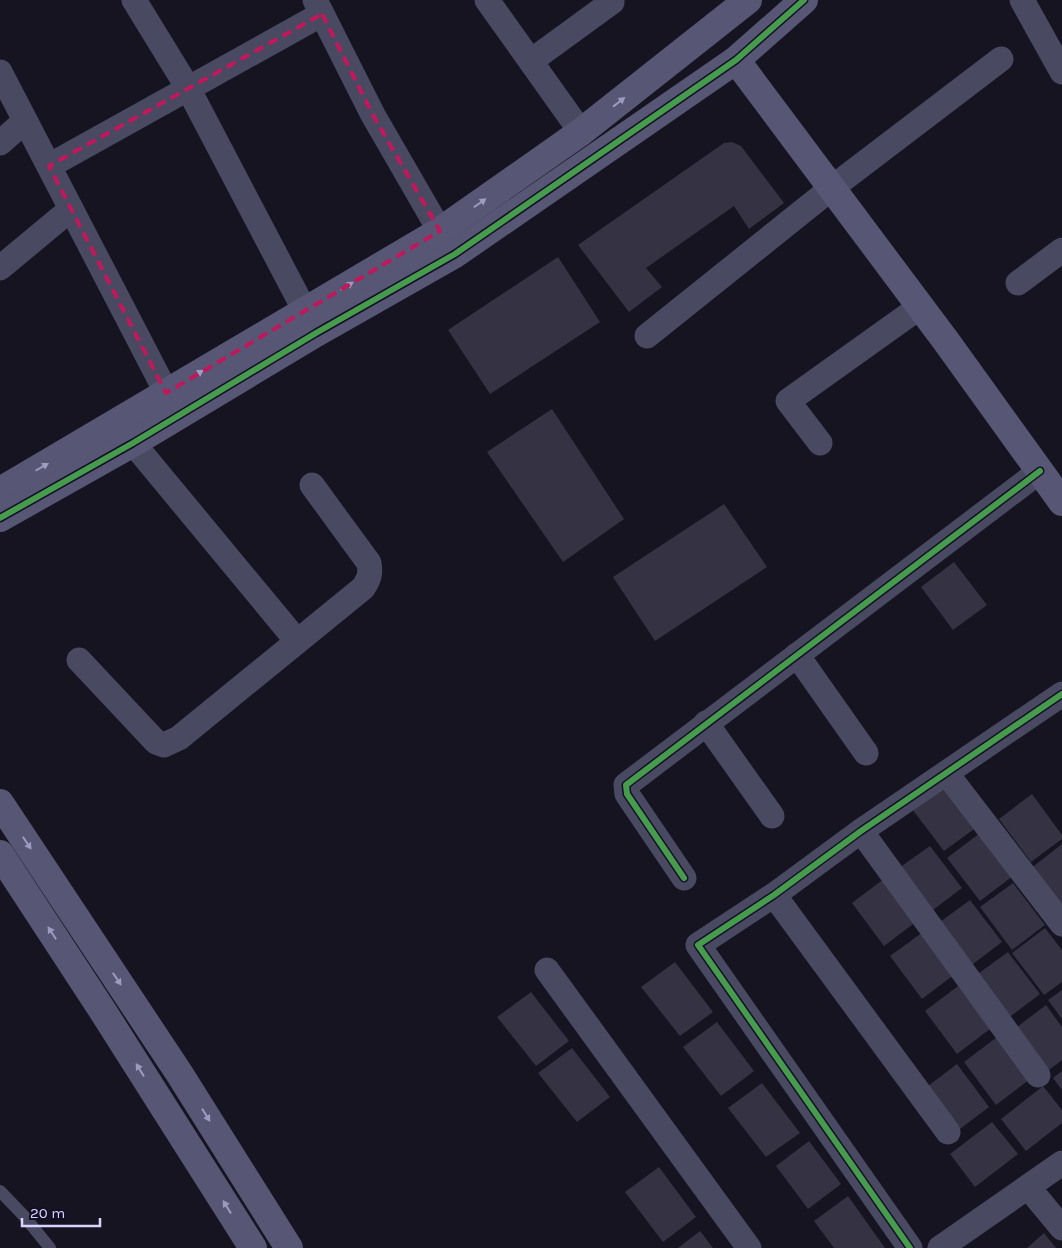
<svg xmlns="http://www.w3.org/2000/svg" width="1062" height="1248" viewBox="0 0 1062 1248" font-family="Karla,sans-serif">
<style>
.building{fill:#343243}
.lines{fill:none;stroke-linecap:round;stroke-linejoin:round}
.lane{stroke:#4a4962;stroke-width:12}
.street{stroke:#4a4962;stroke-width:25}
.secondary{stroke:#575674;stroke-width:28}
.cycleway-casing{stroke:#130f26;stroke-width:9}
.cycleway{stroke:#469c4c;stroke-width:6}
.oneway{fill:#9e9bc0}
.marked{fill:none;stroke:#c2185b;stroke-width:4;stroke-dasharray:10 6;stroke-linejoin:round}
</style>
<rect width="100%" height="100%" fill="#161421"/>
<!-- building -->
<g class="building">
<polygon points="732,142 741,146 784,203 749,229 734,206 646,268 662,287 629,312 578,245 724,143"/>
<polygon points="558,257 600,322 490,394 448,330"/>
<polygon points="552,409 624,519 563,562 487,452"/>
<polygon points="724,504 767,567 655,641 613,577"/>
<polygon points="954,562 987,605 953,630 921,587"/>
<polygon points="945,784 977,827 944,851 912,809"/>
<polygon points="1032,794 1062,835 1062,839 1031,862 999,819"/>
<polygon points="980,833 1013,876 980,901 947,858"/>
<polygon points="1062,844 1062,911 1030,869"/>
<polygon points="930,846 962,888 929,913 896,870"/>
<polygon points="885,878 917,921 884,946 852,903"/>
<polygon points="1013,883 1045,925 1012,950 980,907"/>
<polygon points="970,900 1002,942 969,967 936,925"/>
<polygon points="1045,928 1062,950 1062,982 1044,995 1012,953"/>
<polygon points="923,932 955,974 922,999 890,956"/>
<polygon points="1008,952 1040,994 1007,1019 975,976"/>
<polygon points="675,962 713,1012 680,1036 641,987"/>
<polygon points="958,986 990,1029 957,1054 925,1011"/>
<polygon points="1062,990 1062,1019 1048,1000"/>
<polygon points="531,992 569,1041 536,1066 497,1017"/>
<polygon points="1046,1005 1062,1027 1062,1060 1045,1073 1013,1030"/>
<polygon points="717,1022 754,1071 721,1096 683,1047"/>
<polygon points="997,1037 1029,1080 996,1105 964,1062"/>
<polygon points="572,1048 610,1097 577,1122 538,1073"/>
<polygon points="957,1064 989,1107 956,1132 924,1089"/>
<polygon points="1062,1071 1062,1090 1053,1078"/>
<polygon points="762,1083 800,1133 766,1157 728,1108"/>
<polygon points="1043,1086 1062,1110 1062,1123 1026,1151 1001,1119"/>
<polygon points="992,1122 1018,1154 975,1187 950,1154"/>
<polygon points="809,1141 841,1184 808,1209 776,1166"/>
<polygon points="659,1167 696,1217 663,1242 625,1192"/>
<polygon points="848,1196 885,1248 834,1248 814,1221"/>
<polygon points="700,1231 713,1248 678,1248"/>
<polygon points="1044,1233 1056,1248 1027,1248"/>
</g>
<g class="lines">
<!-- lane -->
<polyline class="lane" points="0,1191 24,1216 50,1248"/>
<!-- street -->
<g class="street">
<polyline points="134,0 188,88 305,311"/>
<polyline points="315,0 373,115 440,231"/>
<polyline points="487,0 581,132"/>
<polyline points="1022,0 1062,72"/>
<polyline points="531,61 612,2"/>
<polyline points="0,72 176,411"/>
<polyline points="0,143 25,121"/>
<polyline points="49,166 322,14"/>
<polyline points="0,268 71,209"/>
<polyline points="1018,283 1062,250"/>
<polyline points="647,336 833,187 1001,59"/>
<polyline points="122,426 133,443 297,641"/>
<polyline points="820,443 788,401 921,306"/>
<polyline points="797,655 866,753"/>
<path d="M79 660 156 742 164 745 179 738 363 588C369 579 371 574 369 563L312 485"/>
<polyline points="706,723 772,816"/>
<polyline points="947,774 1062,924"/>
<polyline points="861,831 1038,1075"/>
<polyline points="684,878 627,794 626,785 1040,471"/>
<polyline points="774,895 948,1132"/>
<polyline points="547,970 749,1248"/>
<polyline points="1028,1187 1062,1228"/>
<polyline points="910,1248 698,945 774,895 861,831 1062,694"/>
<polyline points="940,1248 1062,1163"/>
</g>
<!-- secondary -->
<g class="secondary">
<polyline points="736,60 946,341 1062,502"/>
<polyline points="0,491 440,231 581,132 748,0"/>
<polyline points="0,518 133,443 316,333 455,254 736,60 804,0"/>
<polyline points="0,803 179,1073 289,1248"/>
<polyline points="0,854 104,1013 253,1248"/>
</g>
<!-- cycleway casing -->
<g class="cycleway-casing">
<g id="cycleway">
<polyline points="0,518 133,443 316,333 455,254 736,60 804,0"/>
<polyline points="684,878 627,794 626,785 1040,471"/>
<polyline points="910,1248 698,945 774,895 861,831 1062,694"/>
</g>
</g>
<!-- cycleway -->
<use href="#cycleway" class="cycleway"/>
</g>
<!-- one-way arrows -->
<defs><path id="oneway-solid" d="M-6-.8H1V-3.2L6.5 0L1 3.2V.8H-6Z" transform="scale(1.25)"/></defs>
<g class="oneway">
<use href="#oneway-solid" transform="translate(619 102) rotate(-38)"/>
<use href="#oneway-solid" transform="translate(480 203) rotate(-35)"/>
<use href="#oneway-solid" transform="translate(347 286) rotate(-31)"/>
<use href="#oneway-solid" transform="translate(197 374) rotate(-31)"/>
<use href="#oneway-solid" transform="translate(42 467) rotate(-30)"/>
<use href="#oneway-solid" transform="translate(27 843) rotate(56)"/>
<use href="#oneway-solid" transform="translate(52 933) rotate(-123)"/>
<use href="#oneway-solid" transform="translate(117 979) rotate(56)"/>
<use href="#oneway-solid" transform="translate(140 1070) rotate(-122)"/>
<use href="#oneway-solid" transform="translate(206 1115) rotate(58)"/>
<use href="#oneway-solid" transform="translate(227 1207) rotate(-122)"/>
</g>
<!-- marked area -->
<path class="marked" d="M322 14 373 115 440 231 166 393 49 166Z"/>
<!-- scale -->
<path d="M22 1218v8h78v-8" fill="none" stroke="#d9d4ff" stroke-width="2.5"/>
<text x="30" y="1218" font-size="15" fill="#d9d4ff" stroke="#130f26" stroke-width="4" paint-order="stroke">20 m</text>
</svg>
